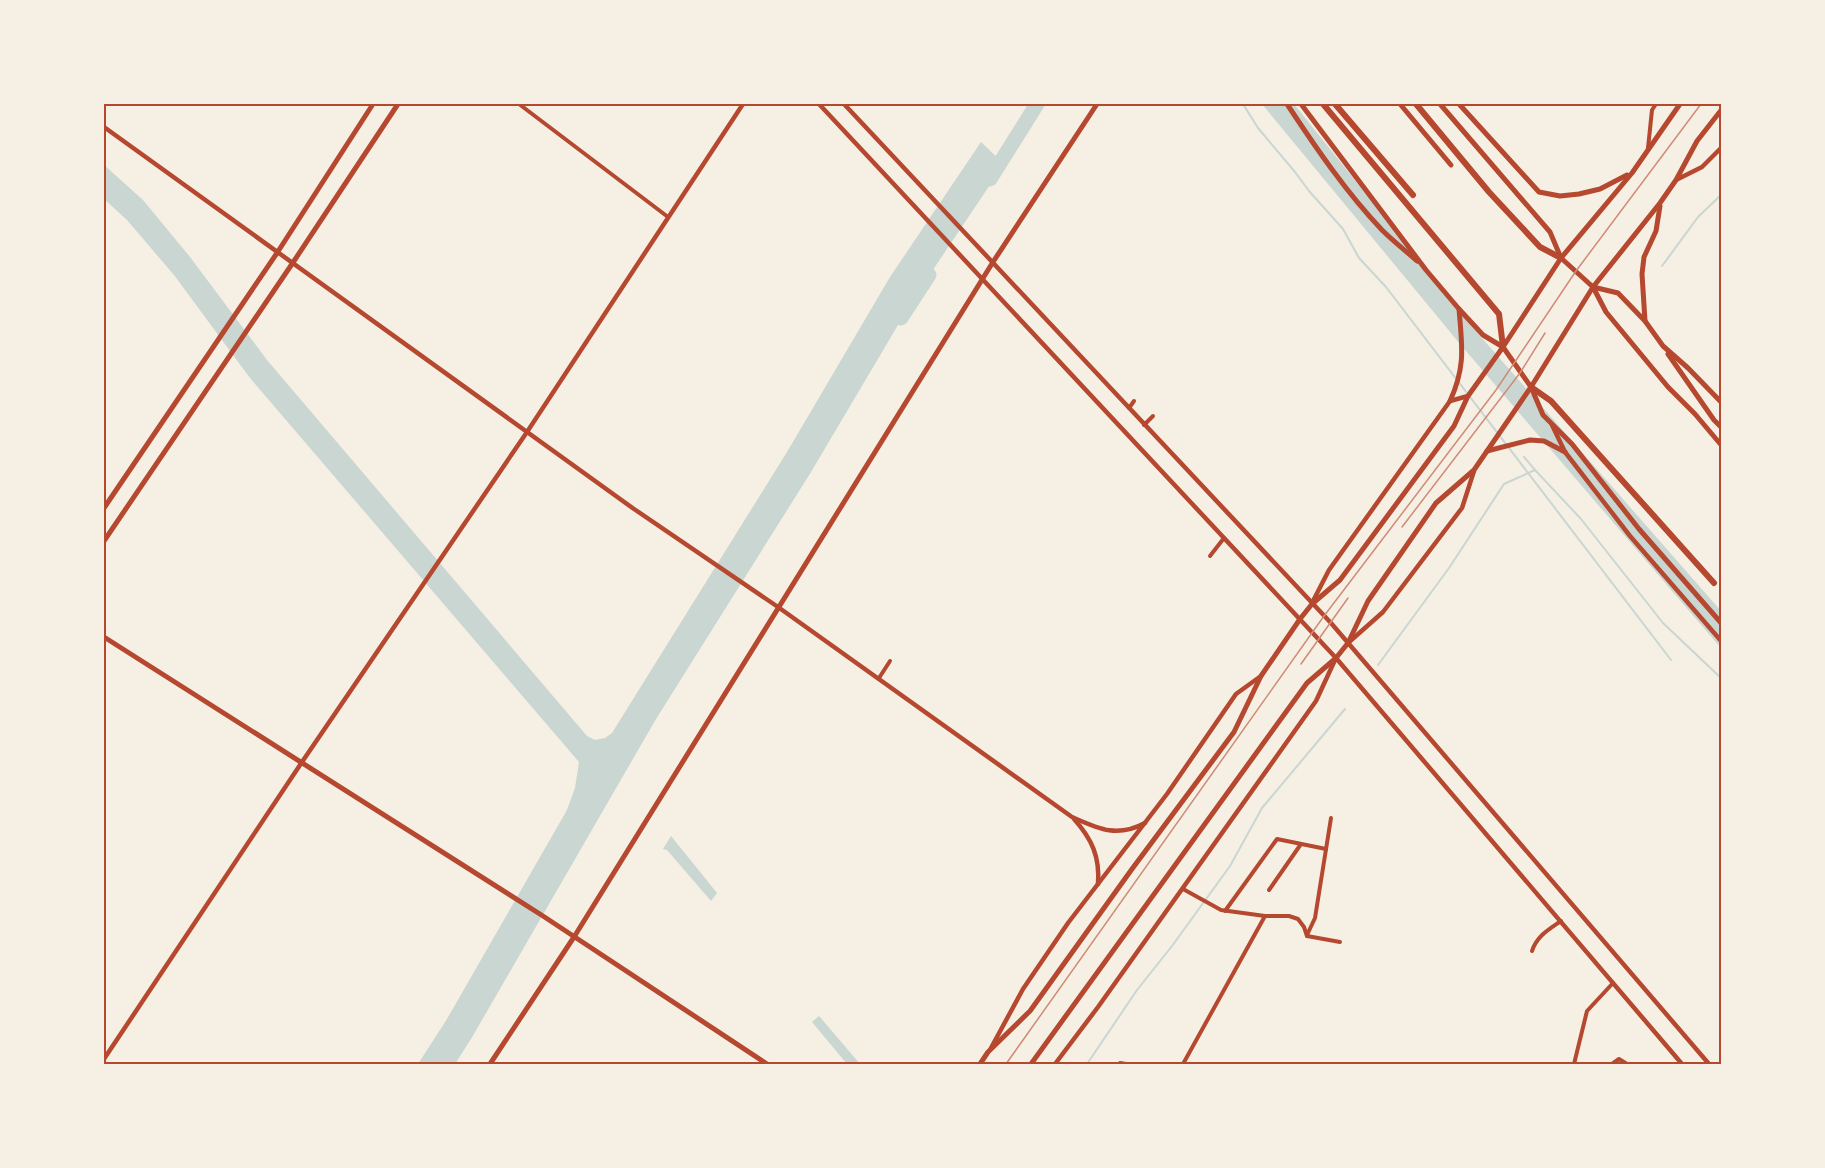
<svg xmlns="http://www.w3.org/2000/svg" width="1825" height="1168" viewBox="0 0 1825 1168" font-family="Barlow,sans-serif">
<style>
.water{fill:#c9d6d2}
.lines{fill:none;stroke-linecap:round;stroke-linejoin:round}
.stream{stroke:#c9d6d2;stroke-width:2}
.river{stroke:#c9d6d2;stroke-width:15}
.minor{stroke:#b5482f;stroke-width:4}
.tertiary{stroke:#b5482f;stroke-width:4.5}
.secondary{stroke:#b5482f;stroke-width:5}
.primary{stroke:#b5482f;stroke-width:5}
.trunk{stroke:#b5482f;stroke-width:6}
.tram{stroke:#cf8b77;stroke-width:1.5}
.neatline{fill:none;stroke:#b5482f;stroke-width:2}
</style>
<rect width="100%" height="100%" fill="#f6efe4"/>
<!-- water -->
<g class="water">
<polygon points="1262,104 1294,104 1474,329 1721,611 1721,648 1460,344"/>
<polygon points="981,142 1004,164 914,298 811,472 656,719 471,1039 455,1064 418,1064 447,1019 567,810 575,788 579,762 250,378 174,275 127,220 104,199 104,165 143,200 190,257 267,360 587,736 595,740 605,738 612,733 787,452 890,277"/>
<polygon points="671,836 717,893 711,901 667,850 663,849"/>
<polygon points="819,1016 860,1064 847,1064 812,1022"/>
</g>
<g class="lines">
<!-- stream -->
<g class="stream">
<polyline points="1243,104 1258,128 1295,172 1309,191 1343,229 1359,258 1386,287 1671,660"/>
<polyline points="1662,266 1698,217 1722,194"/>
<polyline points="1524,457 1535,470"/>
<polyline points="1378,665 1449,568 1504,484 1535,470 1581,519 1663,623 1722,679"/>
<polyline points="1087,1064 1137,990 1172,946 1230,866 1262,808 1345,709"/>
</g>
<!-- river -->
<g class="river">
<polyline points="990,179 1037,104"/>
<polyline points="901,318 929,275"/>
</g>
<!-- minor -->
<g class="minor">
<polyline points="519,104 668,217"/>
<polyline points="1648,148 1652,110 1656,104"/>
<polyline points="1129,408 1134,401"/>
<polyline points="1144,425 1153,416"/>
<polyline points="1210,556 1224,538"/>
<polyline points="879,678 890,661"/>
<polyline points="1183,889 1221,910 1265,916 1289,916 1298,919 1304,927 1307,936"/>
<polyline points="1269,890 1301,844"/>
<polyline points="1225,911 1277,839 1326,849"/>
<polyline points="1307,935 1315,918 1331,818"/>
<polyline points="1307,936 1340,942"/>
<path d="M1532 951C1537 936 1548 930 1561 921"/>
<polyline points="1119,1064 1120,1063 1126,1064"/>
<polyline points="1183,1064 1265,916"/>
<polyline points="1574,1064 1587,1011 1613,983"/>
<polyline points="1612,1064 1619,1059 1627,1064"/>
</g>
<!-- tertiary -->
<g class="tertiary">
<polyline points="819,104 1336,658 1682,1064"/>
<polyline points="844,104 1331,623 1709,1064"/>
<path d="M104 127 634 509 778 607 1072 817C1099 829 1117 838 1145 823"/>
<polyline points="1676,180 1702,167 1722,147"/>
<polyline points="1552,425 1565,452 1630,536 1722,642"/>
<polyline points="1313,601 1329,570 1450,401 1468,396"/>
<polyline points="1348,643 1383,612 1462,508 1474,471"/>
<path d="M1074 819C1092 839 1100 857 1098 884"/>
<polyline points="991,1048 1023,989 1068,923 1167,794 1236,694 1261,676"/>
<polyline points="104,1059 302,762 527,432 743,104"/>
<polyline points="1055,1064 1098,1007 1316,701 1335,660"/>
</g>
<!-- secondary -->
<g class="secondary">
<path d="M1287 104C1316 148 1346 192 1382 230 1393 241 1406 251 1417 261"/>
<polyline points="1301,104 1426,270 1459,309 1483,335 1503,347 1531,387 1543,415 1572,444 1639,529 1722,624"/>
<polyline points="1400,104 1451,165"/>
<polyline points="1440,104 1550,232 1561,258 1593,287 1618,293 1645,321 1663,346 1688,368 1722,403"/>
<polyline points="1668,354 1714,420 1722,428"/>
<path d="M1450 401C1466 366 1462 346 1459 309"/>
<polyline points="104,508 277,253 373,104"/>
<polyline points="104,541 292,264 398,104"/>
<polyline points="104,637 543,916 767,1064"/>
<polyline points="490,1064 574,937 993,262 1097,104"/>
</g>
<!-- primary -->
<g class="primary">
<polyline points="1459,104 1539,192 1560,196 1579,194 1600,189 1627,175"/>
<polyline points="1593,287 1606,312 1668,387 1695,414 1722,446"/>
<polyline points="1645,321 1642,274 1644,257 1656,231 1660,206"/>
<polyline points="1487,451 1530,440 1544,441 1565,452"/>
<polyline points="980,1064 988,1052 1030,1011 1132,869 1234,732 1261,676 1300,619 1312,604 1340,580 1454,426 1468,396 1503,347 1561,258 1632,173 1680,104"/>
<polyline points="1031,1064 1307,683 1336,658 1348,643 1368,601 1436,503 1474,470 1531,387 1593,287 1660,203 1676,180 1697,141 1722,109"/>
</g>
<!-- trunk -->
<g class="trunk">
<polyline points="1323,104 1499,314 1503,347"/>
<polyline points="1335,104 1413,195"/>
<polyline points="1416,104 1489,192 1540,247 1561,258"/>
<polyline points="1531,387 1551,401 1714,583"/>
</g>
<!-- tram -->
<g class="tram">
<polyline points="1402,527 1520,373 1545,333"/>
<polyline points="1301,664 1348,598"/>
<polyline points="1006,1064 1324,616 1496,390 1576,271 1701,104"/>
</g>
</g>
<!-- border -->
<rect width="1825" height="1168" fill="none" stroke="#f6efe4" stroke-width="210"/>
<rect x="105" y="105" width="1615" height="958" class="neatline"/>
</svg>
